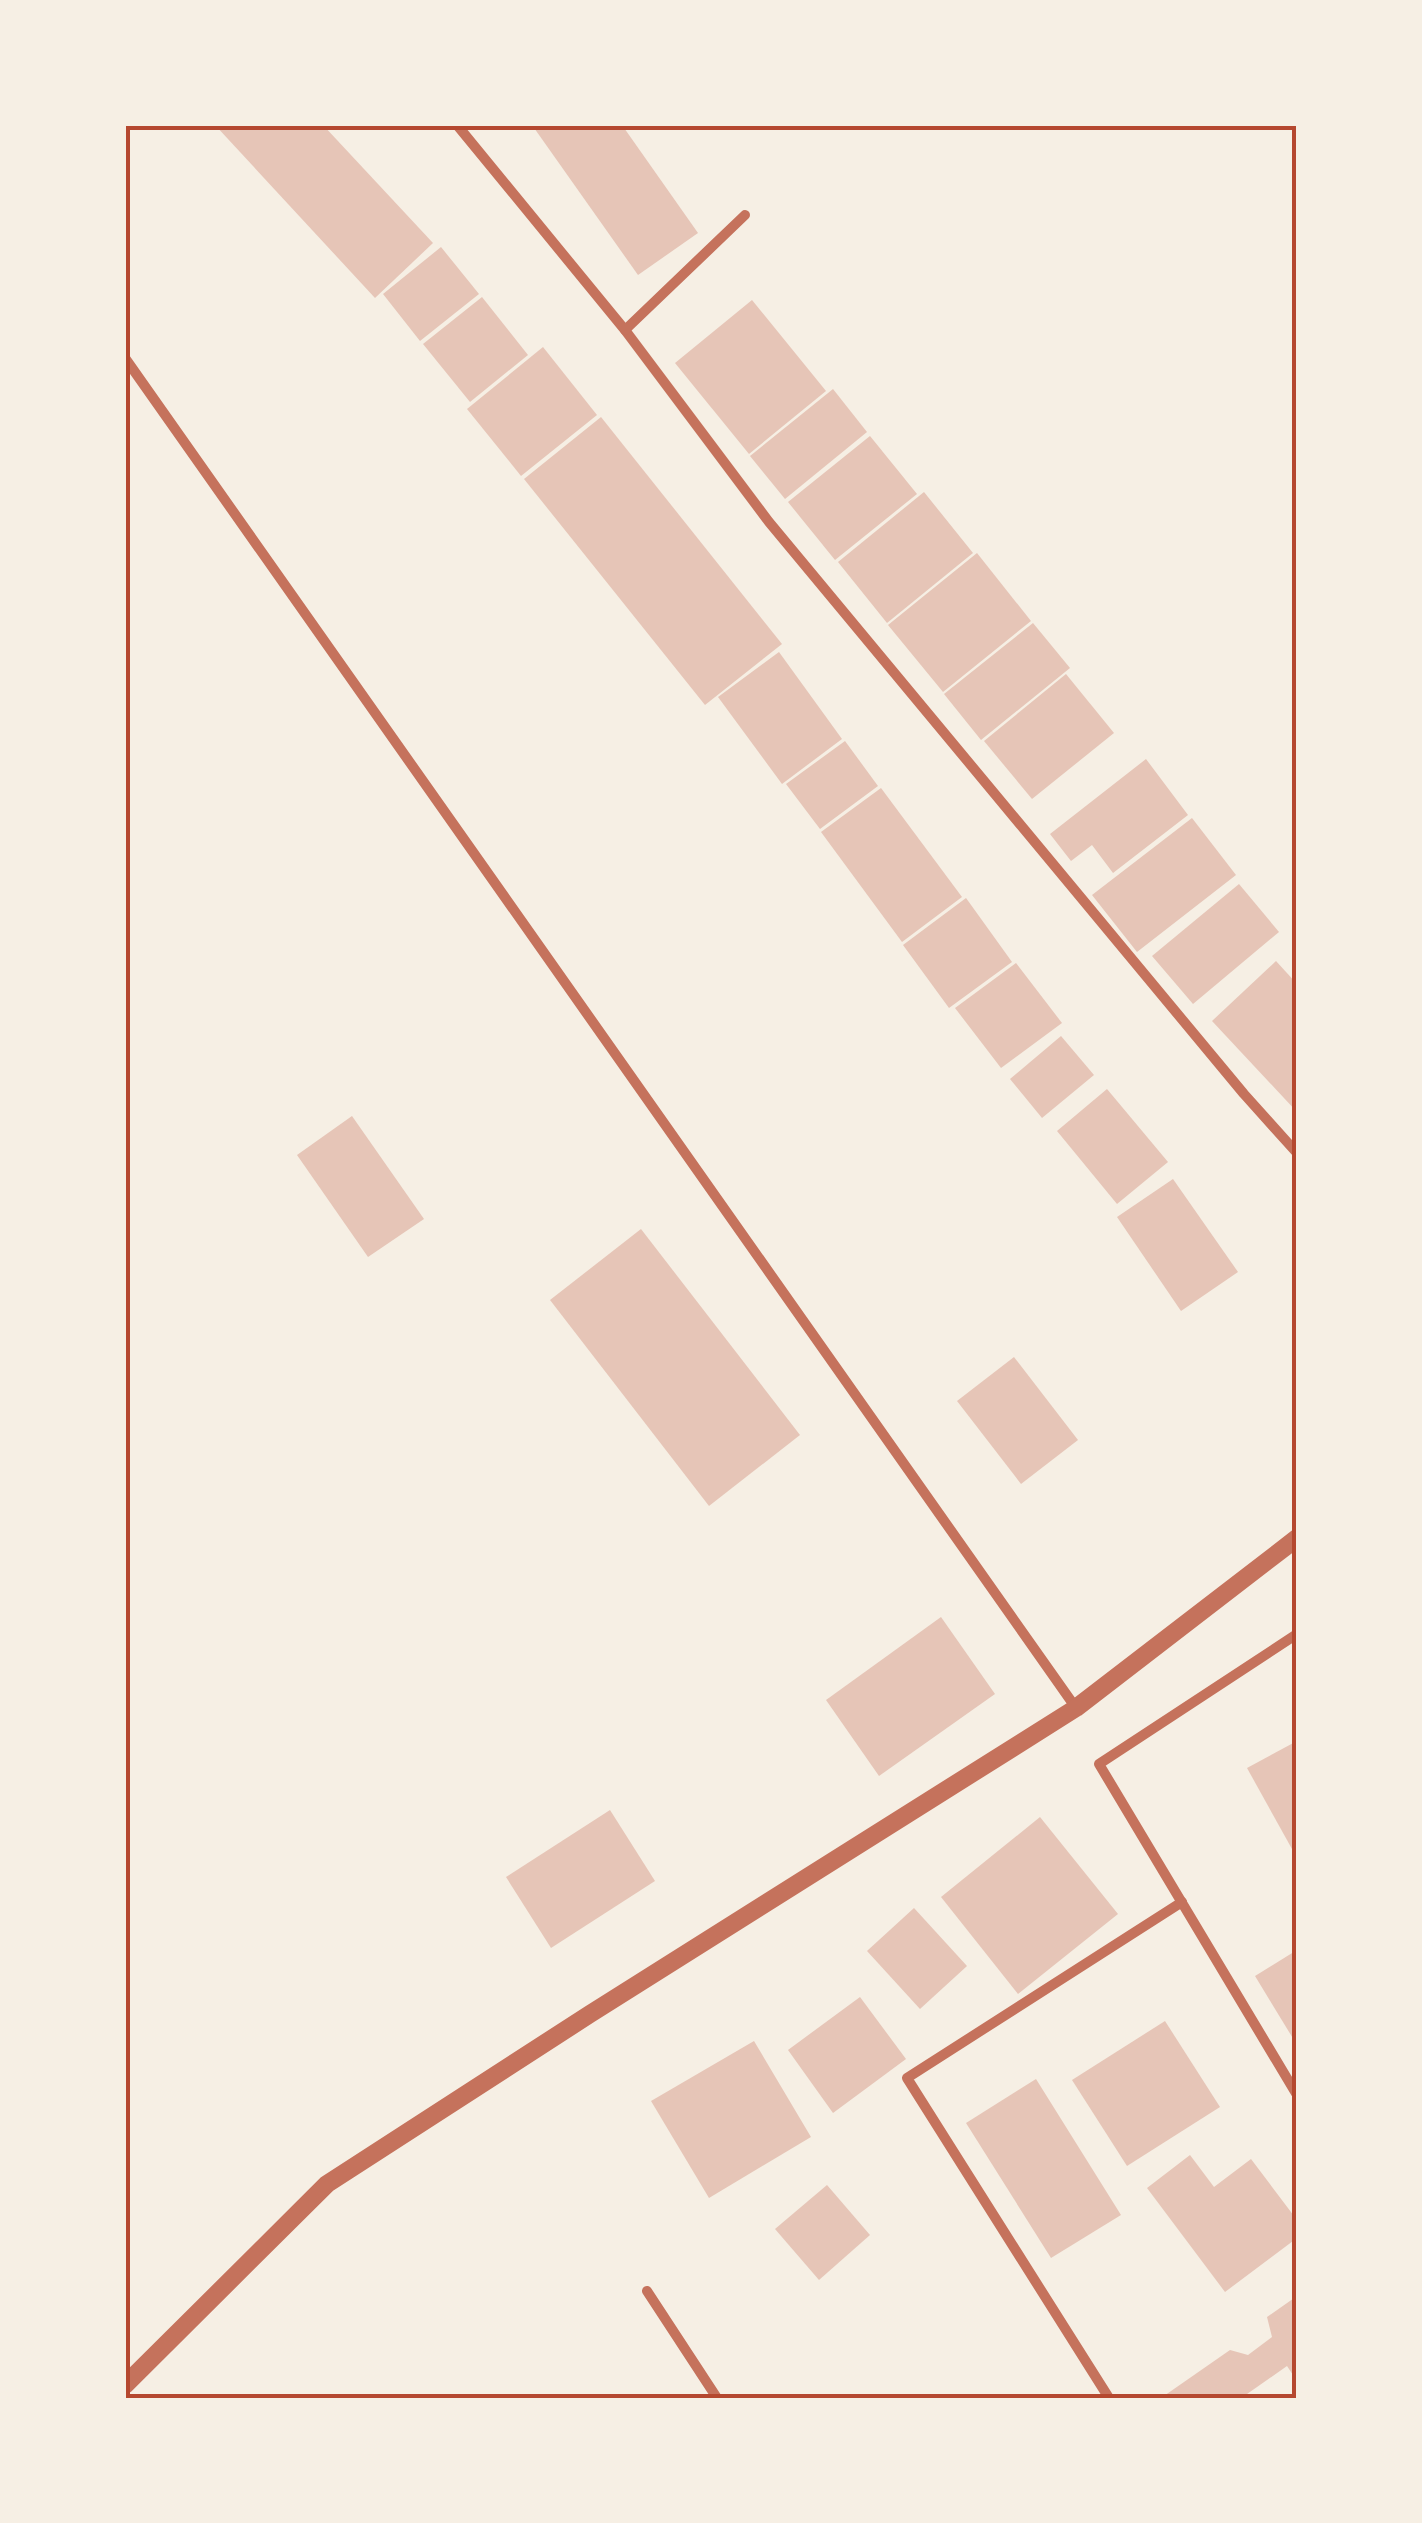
<svg xmlns="http://www.w3.org/2000/svg" width="1422" height="2523" viewBox="0 0 1422 2523" font-family="Literata,serif">
<style>
.building{fill:#e6c5b7}
.lines{fill:none;stroke-linecap:round;stroke-linejoin:round}
.minor{stroke:#c5725c;stroke-width:10}
.tertiary{stroke:#c5725c;stroke-width:18}
.neatline{fill:none;stroke:#b5482f;stroke-width:4}
</style>
<rect width="100%" height="100%" fill="#f6efe4"/>
<!-- building -->
<g class="building">
<polygon points="215,125 323,125 433,243 375,298"/>
<polygon points="532,125 622,125 698,233 638,275"/>
<polygon points="441,247 479,294 420,341 383,294"/>
<polygon points="482,297 528,355 470,402 423,344"/>
<polygon points="752,300 826,391 749,454 675,363"/>
<polygon points="543,347 597,415 521,476 467,409"/>
<polygon points="833,389 867,432 785,499 750,456"/>
<polygon points="601,417 782,644 705,705 524,479"/>
<polygon points="870,436 917,494 835,560 788,502"/>
<polygon points="924,492 973,553 887,623 838,562"/>
<polygon points="977,553 1031,621 943,692 888,625"/>
<polygon points="1033,623 1070,668 981,740 944,694"/>
<polygon points="779,652 842,739 782,784 718,697"/>
<polygon points="1066,674 1114,733 1032,799 984,741"/>
<polygon points="845,741 878,786 820,829 786,784"/>
<polygon points="1146,759 1188,815 1113,873 1092,845 1071,861 1050,834"/>
<polygon points="881,788 962,897 902,942 821,832"/>
<polygon points="1192,818 1236,875 1137,952 1092,895"/>
<polygon points="1239,884 1279,932 1193,1004 1152,956"/>
<polygon points="966,898 1012,962 949,1008 903,945"/>
<polygon points="1276,961 1297,984 1297,1112 1212,1021"/>
<polygon points="1016,963 1062,1023 1001,1068 955,1008"/>
<polygon points="1061,1036 1094,1075 1042,1118 1010,1079"/>
<polygon points="1107,1089 1168,1162 1117,1204 1057,1131"/>
<polygon points="352,1116 424,1219 368,1257 297,1155"/>
<polygon points="1173,1179 1238,1272 1181,1311 1117,1217"/>
<polygon points="641,1229 800,1435 709,1506 550,1300"/>
<polygon points="1014,1357 1078,1440 1021,1484 957,1401"/>
<polygon points="941,1617 995,1694 879,1776 826,1700"/>
<polygon points="1297,1741 1297,1858 1247,1768"/>
<polygon points="610,1810 655,1881 551,1948 506,1877"/>
<polygon points="1040,1817 1118,1914 1018,1994 941,1897"/>
<polygon points="914,1908 967,1966 920,2009 867,1951"/>
<polygon points="1297,1950 1297,2045 1255,1976"/>
<polygon points="860,1997 906,2059 833,2113 788,2050"/>
<polygon points="1165,2021 1220,2107 1127,2166 1072,2080"/>
<polygon points="754,2041 811,2137 709,2198 651,2101"/>
<polygon points="1036,2079 1121,2215 1051,2258 966,2123"/>
<polygon points="1190,2155 1214,2187 1251,2159 1297,2220 1297,2238 1225,2292 1147,2188"/>
<polygon points="827,2185 870,2235 819,2280 775,2229"/>
<polygon points="1297,2296 1297,2381 1287,2366 1247,2394 1250,2398 1161,2398 1230,2350 1248,2355 1272,2337 1267,2317"/>
</g>
<g class="lines">
<!-- minor -->
<g class="minor">
<polyline points="457,125 625,330 769,522 1244,1094 1297,1153"/>
<polyline points="625,330 745,215"/>
<polyline points="125,358 1076,1708"/>
<polyline points="1297,1634 1099,1764 1297,2095"/>
<polyline points="647,2291 717,2398"/>
<polyline points="1109,2398 907,2078 1182,1902"/>
</g>
<!-- tertiary -->
<polyline class="tertiary" points="125,2385 327,2184 590,2014 1076,1708 1297,1538"/>
</g>
<!-- border -->
<rect width="1422" height="2523" fill="none" stroke="#f6efe4" stroke-width="255"/>
<rect x="128" y="128" width="1166" height="2268" class="neatline"/>
</svg>
